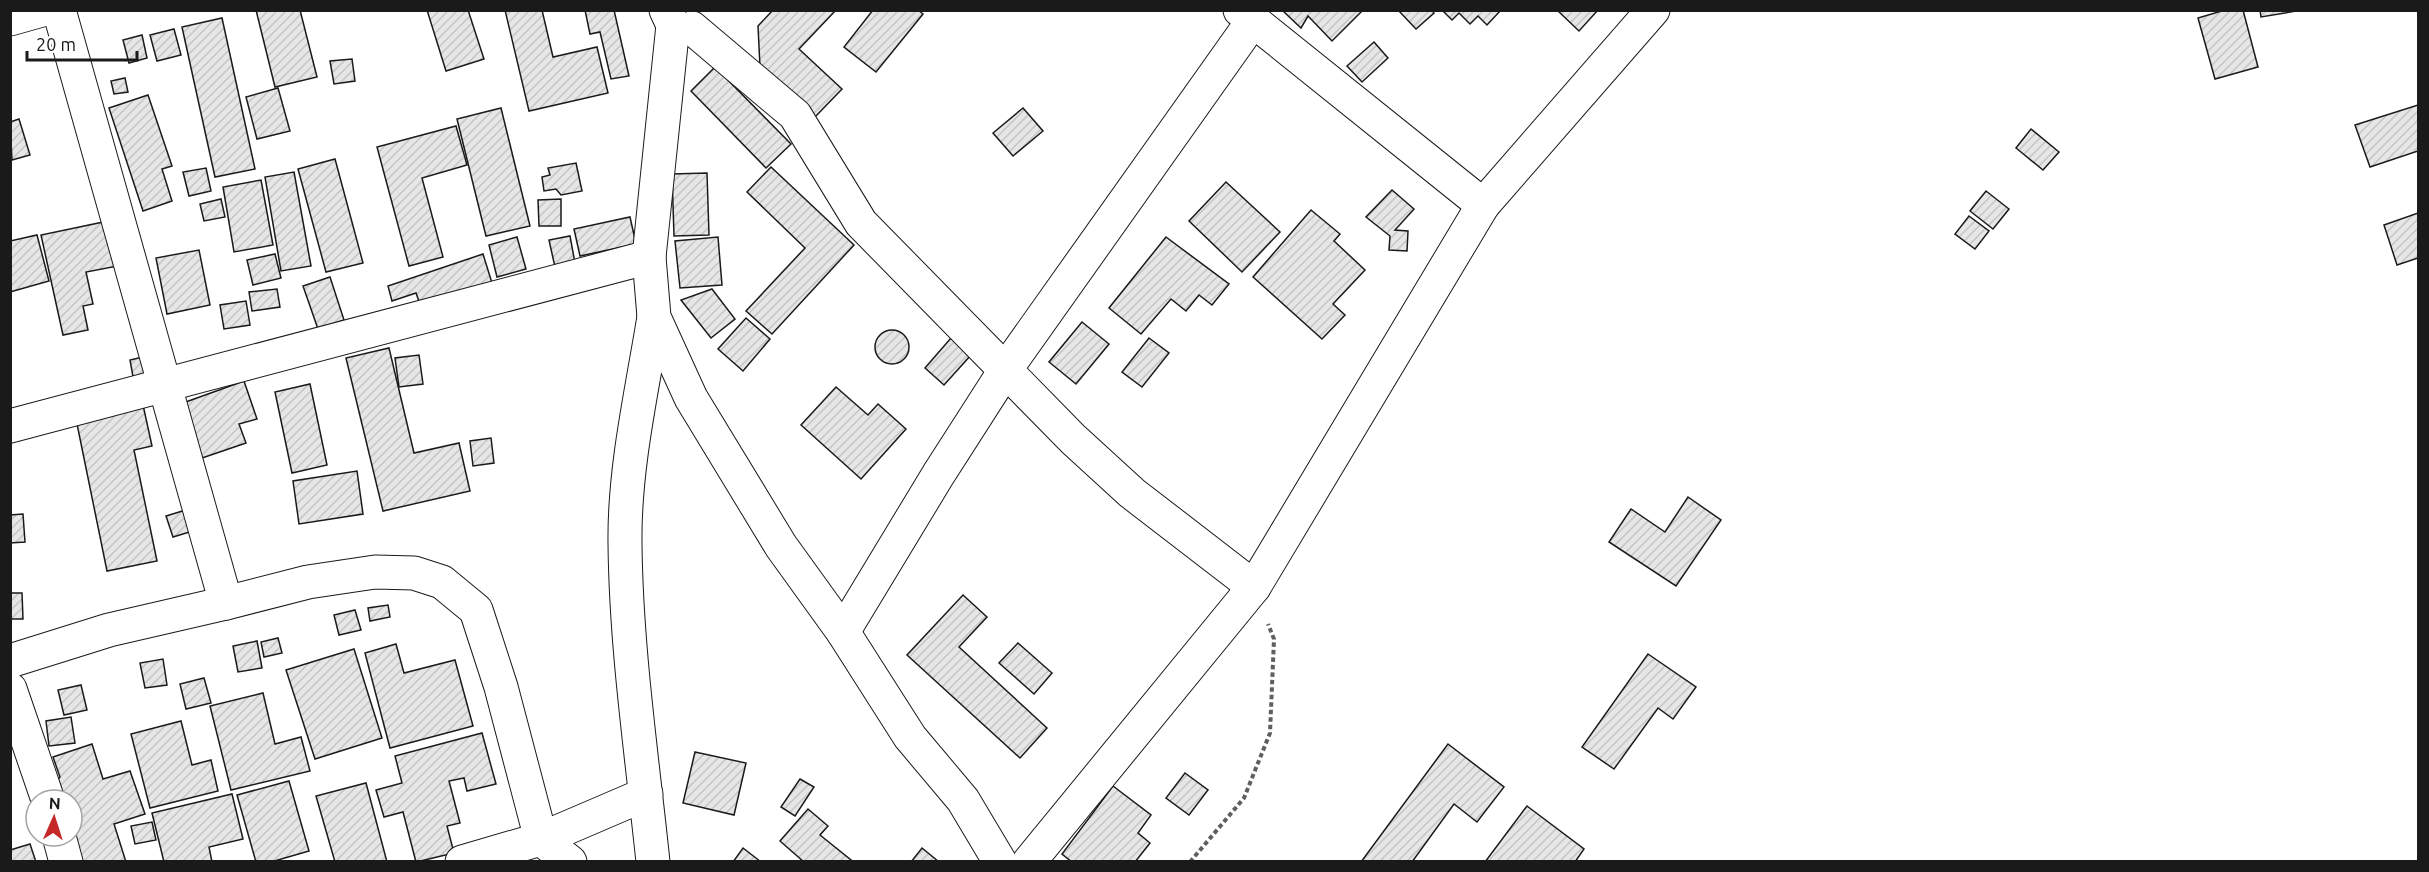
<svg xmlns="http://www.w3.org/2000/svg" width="2429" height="872" viewBox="0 0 2429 872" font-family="Ubuntu,sans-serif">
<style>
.building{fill:url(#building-hatch);stroke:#1a1a1a;stroke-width:1.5}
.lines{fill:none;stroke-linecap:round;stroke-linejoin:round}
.minor-casing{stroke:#1a1a1a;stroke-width:35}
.path{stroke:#5f5f5f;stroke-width:4;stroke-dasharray:4.5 3;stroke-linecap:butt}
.minor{stroke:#fff;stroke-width:33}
</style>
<defs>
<pattern id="building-hatch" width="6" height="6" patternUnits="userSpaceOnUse" patternTransform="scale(1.5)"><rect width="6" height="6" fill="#e6e6e6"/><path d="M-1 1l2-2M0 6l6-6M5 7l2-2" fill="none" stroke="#c5c5c5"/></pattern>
</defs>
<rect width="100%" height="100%" fill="#fff"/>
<!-- building -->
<g class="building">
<polygon points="256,10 300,10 317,77 275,87"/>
<polygon points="427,10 468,10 484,59 446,71"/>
<polygon points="505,10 542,10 553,57 597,47 608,93 529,111"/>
<polygon points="585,10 614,10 629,76 611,79 600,32 590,34"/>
<polygon points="773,10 836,10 799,49 842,89 815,117 760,67 758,26"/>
<polygon points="873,10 918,10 923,14 876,72 844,47"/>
<polygon points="1282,10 1363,10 1332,41 1308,16 1301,28"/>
<polygon points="1398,10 1432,10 1434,13 1416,29"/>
<polygon points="1442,10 1501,10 1487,25 1478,16 1470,24 1459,13 1452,20"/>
<polygon points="1557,10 1598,10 1579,31"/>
<polygon points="2225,10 2243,10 2258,67 2215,79 2198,18"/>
<polygon points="2260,10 2302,10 2261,17"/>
<polygon points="222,18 255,169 215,177 182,27"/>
<polygon points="174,29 181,55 157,61 150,35"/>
<polygon points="142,35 147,58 129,63 123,40"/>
<polygon points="1374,42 1388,58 1362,82 1347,66"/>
<polygon points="352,59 355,81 334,84 330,61"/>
<polygon points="715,67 791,144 766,168 691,91"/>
<polygon points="125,78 128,92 114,94 111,81"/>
<polygon points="278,88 290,131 257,139 246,97"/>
<polygon points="148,95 172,166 162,169 172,201 143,211 109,108"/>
<polygon points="2418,105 2418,151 2370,167 2355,125"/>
<polygon points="501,108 530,226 486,236 457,119"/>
<polygon points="1023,108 1043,131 1013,156 993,133"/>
<polygon points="19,119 30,155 12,160 10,122"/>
<polygon points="456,126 467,165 422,178 443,257 409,266 377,147"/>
<polygon points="2031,129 2059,152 2043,170 2016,148"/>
<polygon points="335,159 363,263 326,272 298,169"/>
<polygon points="576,163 582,191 561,195 556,189 544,191 542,177 550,175 548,168"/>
<polygon points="771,167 854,245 772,334 746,311 805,248 747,192"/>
<polygon points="206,168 211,191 189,196 183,172"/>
<polygon points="294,172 311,266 281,271 265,177"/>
<polygon points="707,173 709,235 674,236 672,174"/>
<polygon points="261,180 273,245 234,252 223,187"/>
<polygon points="1226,182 1280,232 1242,272 1189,221"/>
<polygon points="1392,190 1414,209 1395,230 1408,231 1407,251 1389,250 1390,236 1366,217"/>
<polygon points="1986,191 2009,209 1993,229 1970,211"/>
<polygon points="221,199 225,217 204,221 200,204"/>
<polygon points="561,199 561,226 539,226 538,200"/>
<polygon points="1311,210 1340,234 1334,241 1365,270 1333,304 1345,315 1322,339 1253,277"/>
<polygon points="2418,213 2418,258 2397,265 2384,225"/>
<polygon points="1969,216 1989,231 1975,249 1955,234"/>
<polygon points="630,217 636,244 580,256 574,229"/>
<polygon points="113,220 123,265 86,272 93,304 83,306 88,330 63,335 41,235"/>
<polygon points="37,235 49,281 10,292 10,241"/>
<polygon points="570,236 575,263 555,267 549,240"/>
<polygon points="517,237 526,269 497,277 489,245"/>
<polygon points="718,237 722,285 680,288 675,241"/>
<polygon points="1166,237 1229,284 1212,305 1199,295 1186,311 1171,299 1141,334 1109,308"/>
<polygon points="199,250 210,305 167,314 156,258"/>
<polygon points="275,254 281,278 253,285 247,260"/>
<polygon points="483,254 492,283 421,307 416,293 392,301 388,286"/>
<polygon points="330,277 344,320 318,329 303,286"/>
<polygon points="277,289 280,307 252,311 249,292"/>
<polygon points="712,289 735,319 711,338 681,300"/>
<polygon points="246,301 250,325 224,329 220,305"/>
<polygon points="746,318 770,339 743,371 718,349"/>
<polygon points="1082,322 1109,344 1076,384 1049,362"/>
<circle cx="892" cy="347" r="17"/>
<polygon points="951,338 971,355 944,385 925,368"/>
<polygon points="1149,338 1169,353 1142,387 1122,372"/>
<polygon points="389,348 414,453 459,443 470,491 383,511 346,358"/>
<polygon points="419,355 423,384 399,387 395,358"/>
<polygon points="147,356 152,378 134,382 130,360"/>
<polygon points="244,381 257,419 239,424 246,443 202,458 183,403"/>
<polygon points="310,384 327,465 292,473 275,392"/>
<polygon points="836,387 868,415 878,404 906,429 861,479 801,425"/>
<polygon points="143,405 152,446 134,450 157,561 107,571 76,419"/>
<polygon points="491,438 494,463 473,466 470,441"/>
<polygon points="357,471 363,514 299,524 293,481"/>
<polygon points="1688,497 1721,520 1676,586 1609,542 1631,509 1665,532"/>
<polygon points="189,509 196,530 173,537 166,516"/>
<polygon points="23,514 25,542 10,543 10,515"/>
<polygon points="10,593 22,593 23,619 10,619"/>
<polygon points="963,595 987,617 959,647 1047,728 1020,758 907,655"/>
<polygon points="388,605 390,617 370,621 368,608"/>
<polygon points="355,610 361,630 339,635 334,615"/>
<polygon points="278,638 282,653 264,657 261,642"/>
<polygon points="257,641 262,668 238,672 233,646"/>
<polygon points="1018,643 1052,673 1034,694 999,663"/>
<polygon points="396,644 404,673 455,660 473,726 390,748 365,653"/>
<polygon points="354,649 382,738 315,759 286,670"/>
<polygon points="1648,654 1696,687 1673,719 1658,708 1614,769 1582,747"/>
<polygon points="163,659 167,685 145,688 140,663"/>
<polygon points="204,678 211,703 186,709 180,684"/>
<polygon points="81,685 87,710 64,715 58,690"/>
<polygon points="263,693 275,744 301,737 310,771 231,790 210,706"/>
<polygon points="71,717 75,743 49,746 46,721"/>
<polygon points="181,721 192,765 211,760 218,791 150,808 131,734"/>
<polygon points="482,733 496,784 467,791 464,778 449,781 460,823 447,826 454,853 416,862 403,812 384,817 376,790 402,783 395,756"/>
<polygon points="92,744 103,779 130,771 145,814 114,824 126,862 82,862 72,831 72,800 62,800 55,782 60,777 53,757"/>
<polygon points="1448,744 1504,787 1477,822 1454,804 1412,862 1361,862"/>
<polygon points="695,752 746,763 734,815 683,803"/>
<polygon points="1185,773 1208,790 1189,815 1166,798"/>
<polygon points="800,779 814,787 795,816 781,807"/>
<polygon points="289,781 309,851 271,862 256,862 237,795"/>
<polygon points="366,783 387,862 335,862 316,796"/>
<polygon points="1113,786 1151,815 1138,833 1150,843 1135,862 1072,862 1062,854"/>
<polygon points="232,794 243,839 209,847 212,862 164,862 152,813"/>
<polygon points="1527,806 1584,849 1575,862 1485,862"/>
<polygon points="808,809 828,826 820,835 851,860 850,862 804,862 780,841"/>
<polygon points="152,822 156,840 135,844 131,826"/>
<polygon points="30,844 36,862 10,862 10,850"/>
<polygon points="743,848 761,862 733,862"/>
<polygon points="922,848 939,862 911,862"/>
</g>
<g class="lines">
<!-- minor casing -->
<g class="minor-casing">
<g id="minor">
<polyline points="666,10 673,25 649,257 654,317 691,398 781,546 843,632 910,737 963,800 1000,862"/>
<polyline points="1240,10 1483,205"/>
<polyline points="10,19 42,10"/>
<polyline points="692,28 795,115 861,223 1073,439 1132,493 1254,587"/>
<polyline points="10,426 649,257"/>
<polyline points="226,603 308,582 375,572 414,573 442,582 476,610 501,687 541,839 570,862"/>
<polyline points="843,632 938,475 1006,369 1252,22"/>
<polyline points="10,661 109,630 226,603 59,10"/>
<polyline points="10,689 48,800"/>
<polyline points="59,836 66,862"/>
<polyline points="462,862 541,839 646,794"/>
<path d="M653 862C642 756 626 649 625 543 624 468 642 391 654 317"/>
<polyline points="1029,862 1254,587 1483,205 1653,10"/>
</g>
</g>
<!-- path -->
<polyline class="path" points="1190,862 1244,798 1270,733 1274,639 1268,624"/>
<!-- minor -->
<use href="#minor" class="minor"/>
</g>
<!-- border -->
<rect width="2429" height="872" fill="none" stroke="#1a1a1a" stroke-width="24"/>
<!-- north arrow -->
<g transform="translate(54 818) rotate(3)"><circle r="28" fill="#ffffff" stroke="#a3a3a3" stroke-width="1.5"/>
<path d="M0-4.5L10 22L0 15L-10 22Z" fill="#c62828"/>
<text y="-9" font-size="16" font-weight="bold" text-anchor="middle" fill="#1a1a1a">N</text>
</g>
<!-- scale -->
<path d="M27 51v9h110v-9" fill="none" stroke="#1a1a1a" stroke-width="3"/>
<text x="36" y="51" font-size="18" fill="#1a1a1a" stroke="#ffffff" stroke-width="4.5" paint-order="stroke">20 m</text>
</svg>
